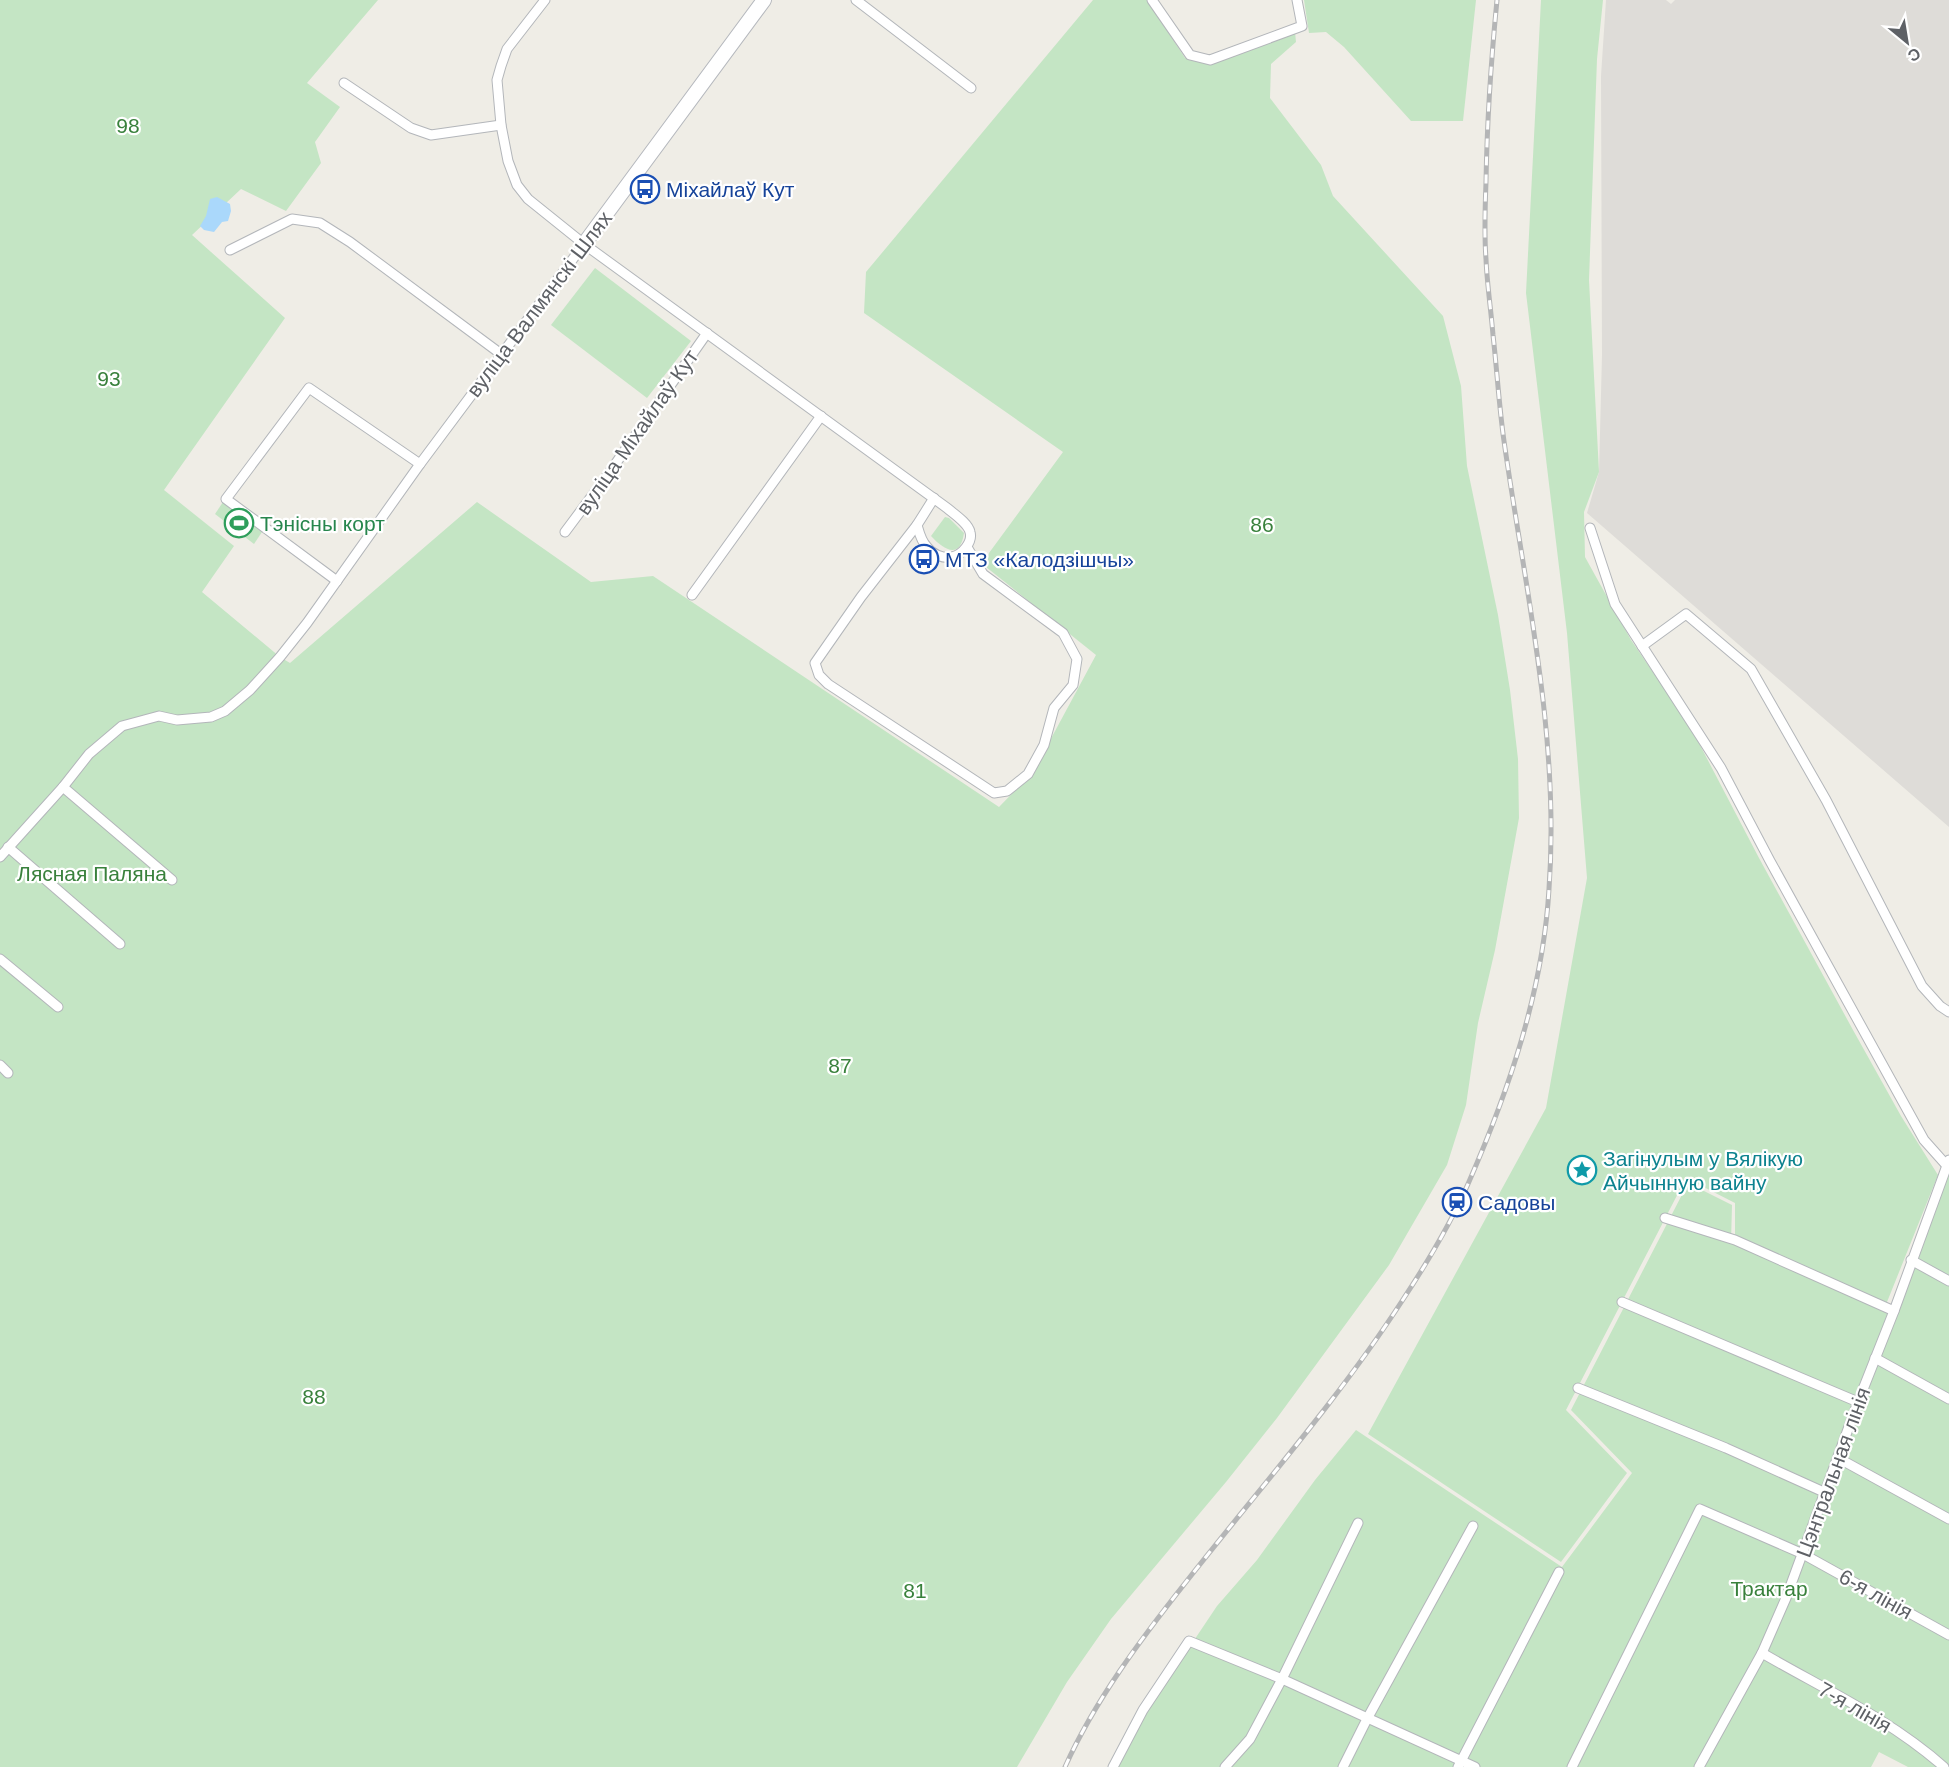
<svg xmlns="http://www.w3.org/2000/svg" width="1949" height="1767" viewBox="0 0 1949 1767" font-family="Helvetica,sans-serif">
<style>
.industrial{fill:#dedcd8}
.green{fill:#c4e5c4}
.water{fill:#aad8fb}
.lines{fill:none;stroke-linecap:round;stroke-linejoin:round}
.street-casing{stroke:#b3b6ba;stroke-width:11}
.secondary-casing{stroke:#b5b8bd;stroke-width:16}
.street{stroke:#fff;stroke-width:9}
.secondary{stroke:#fff;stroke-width:14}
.rail-casing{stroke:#b4b5b6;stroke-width:5}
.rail{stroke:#fff;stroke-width:3;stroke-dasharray:9;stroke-linecap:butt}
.labels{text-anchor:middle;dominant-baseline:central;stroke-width:4.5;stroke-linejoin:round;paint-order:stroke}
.park-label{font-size:21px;fill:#39813c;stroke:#fff}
.transit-label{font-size:21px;fill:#164399;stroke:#fff;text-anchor:start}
.street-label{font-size:21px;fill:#5e6166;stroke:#fff}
.leisure-label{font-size:21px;fill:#27864d;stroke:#fff;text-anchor:start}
.culture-label{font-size:21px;fill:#0d838f;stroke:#fff;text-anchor:start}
</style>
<rect width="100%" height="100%" fill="#efede6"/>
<!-- industrial -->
<polygon class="industrial" points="1606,0 1666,0 1671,4 1675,0 1949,0 1949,827 1587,513 1599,472 1602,355 1601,76"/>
<!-- green -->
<g class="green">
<polygon points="0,0 378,0 307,83 340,107 315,142 321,163 286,211 241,189 192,235 285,318 164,490 234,546 202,592 280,657 290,663 477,502 591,582 653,576 999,807 1033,772 1096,655 986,567 989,553 1063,452 864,313 866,272 1093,0 1147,0 1185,58 1209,64 1295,32 1296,42 1271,64 1270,98 1321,165 1333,196 1443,316 1461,386 1467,466 1498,615 1510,690 1518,759 1519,818 1495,950 1478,1023 1466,1105 1447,1165 1389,1265 1277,1418 1226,1482 1111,1619 1067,1682 1017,1767 0,1767"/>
<polygon points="1304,0 1476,0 1463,121 1411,121 1344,47 1326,32 1309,33"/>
<polygon points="1541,0 1603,0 1597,59 1589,280 1599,472 1584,512 1585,557 1631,640 1691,728 1759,858 1853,1030 1901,1116 1938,1175 1885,1307 1735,1240 1735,1203 1686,1178 1566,1410 1627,1473 1561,1562 1368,1434 1546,1108 1587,878 1567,633 1526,293"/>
<polygon points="595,268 691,341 647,398 551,325"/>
<polygon points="223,502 262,532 254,544 215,514"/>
<path d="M945 517 949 518 964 533C960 560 944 550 931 536Z"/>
<polygon points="1949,1170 1949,1767 1908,1767 1879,1752 1871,1767 1117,1767 1146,1712 1217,1606 1257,1560 1315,1480 1356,1430 1562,1567 1632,1473 1571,1410 1688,1183 1732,1205 1731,1243 1895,1316"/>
</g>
<!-- water -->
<polygon class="water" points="217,197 230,204 231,211 228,221 222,222 214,232 204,230 200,226 206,216 210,199"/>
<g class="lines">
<!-- street casing -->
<g class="street-casing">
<g id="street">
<path d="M545 0 507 49 501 66 497 80 501 125 508 161 517 185 528 199 584 244 947 508C954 514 968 523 970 532 973 542 962 555 952 557 943 559 932 554 927 547 921 541 919 532 917 525"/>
<polyline points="856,0 971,88"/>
<polyline points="1152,0 1190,55 1210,60 1302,26 1297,0"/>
<polyline points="344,83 411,128 431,135 501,125"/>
<polyline points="230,250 292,219 320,223 350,242 501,354"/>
<polyline points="934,498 917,525 861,597 815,663 819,675 828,684 994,793 1007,791 1028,774 1044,745 1054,708 1073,685 1077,659 1063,633 983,574 967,547"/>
<polyline points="1590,528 1615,604 1721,768 1770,861 1924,1140 1949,1168"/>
<polyline points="565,532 609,473 707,333"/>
<polyline points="337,581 226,499 309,388 420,464"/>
<polyline points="692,595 821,416"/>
<polyline points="1642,646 1686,614 1751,669 1826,800 1922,986 1940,1006 1949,1012"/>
<polyline points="63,787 172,880"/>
<polyline points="8,847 120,944"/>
<polyline points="0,857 63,787 89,754 122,726 159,716 177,720 211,717 225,711 250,690 280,657 307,623 420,464 584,244"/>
<polyline points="0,959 58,1007"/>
<polyline points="0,1065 8,1073"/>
<polyline points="1665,1218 1735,1240 1894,1311"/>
<polyline points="1911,1260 1949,1281"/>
<polyline points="1622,1302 1858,1402"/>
<polyline points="1875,1358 1949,1399"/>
<polyline points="1578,1388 1726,1448 1826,1493"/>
<polyline points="1838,1458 1949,1519"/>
<path d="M1762 1653C1824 1689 1890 1719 1944 1767"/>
<polyline points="1113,1767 1143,1710 1189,1641 1282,1679 1475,1767"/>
<polyline points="1225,1767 1250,1739 1282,1679 1358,1523"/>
<polyline points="1343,1767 1367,1719 1473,1526"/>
<polyline points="1458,1767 1559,1572"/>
<polyline points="1572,1767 1700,1509 1803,1554 1949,1635"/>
<polyline points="1699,1767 1762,1653 1786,1598 1858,1402 1894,1311 1949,1160"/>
</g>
</g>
<!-- secondary casing -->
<g class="secondary-casing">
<polyline id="secondary" points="584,244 764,0"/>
</g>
<!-- street -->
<use href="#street" class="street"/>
<!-- secondary -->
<use href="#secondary" class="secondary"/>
<!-- rail casing -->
<g class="rail-casing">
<path id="rail" d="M1065 1767C1095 1700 1141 1639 1186 1582 1259 1489 1338 1400 1402 1301 1427 1263 1450 1225 1468 1184 1509 1090 1543 991 1549 889 1560 737 1525 589 1504 441 1499 406 1497 370 1493 335 1491 310 1487 284 1486 259 1484 233 1485 208 1486 182 1487 121 1491 61 1497 0"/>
</g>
<!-- rail -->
<use href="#rail" class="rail"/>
</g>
<!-- icons -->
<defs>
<g id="bus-ring" transform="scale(1.5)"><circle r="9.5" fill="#fff" stroke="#1a4fb4" stroke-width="1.5"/><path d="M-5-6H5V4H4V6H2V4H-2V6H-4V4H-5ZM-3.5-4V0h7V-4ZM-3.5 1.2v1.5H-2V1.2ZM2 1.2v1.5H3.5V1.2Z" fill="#1a4fb4"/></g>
<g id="stadium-ring" transform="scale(1.5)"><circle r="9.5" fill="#fff" stroke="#2e9e5b" stroke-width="1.5"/><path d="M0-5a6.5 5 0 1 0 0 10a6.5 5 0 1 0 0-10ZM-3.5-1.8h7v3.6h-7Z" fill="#2e9e5b"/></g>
<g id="sight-ring" transform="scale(1.5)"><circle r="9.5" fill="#fff" stroke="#0f9aa8" stroke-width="1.5"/><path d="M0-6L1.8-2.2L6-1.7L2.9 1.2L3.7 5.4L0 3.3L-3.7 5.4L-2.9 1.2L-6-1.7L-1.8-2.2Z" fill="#0f9aa8"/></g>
<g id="station-ring" transform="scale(1.5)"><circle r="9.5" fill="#fff" stroke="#1a4fb4" stroke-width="1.5"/><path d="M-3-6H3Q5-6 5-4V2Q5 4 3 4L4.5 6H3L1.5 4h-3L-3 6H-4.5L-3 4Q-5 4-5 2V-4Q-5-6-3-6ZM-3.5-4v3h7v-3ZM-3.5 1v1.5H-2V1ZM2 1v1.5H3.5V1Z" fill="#1a4fb4"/></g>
</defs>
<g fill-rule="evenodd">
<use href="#bus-ring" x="645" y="189"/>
<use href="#stadium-ring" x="239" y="523"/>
<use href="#bus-ring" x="924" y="559"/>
<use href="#sight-ring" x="1582" y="1170"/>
<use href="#station-ring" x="1457" y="1202"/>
</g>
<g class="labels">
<!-- park labels -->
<g class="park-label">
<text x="128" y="125">98</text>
<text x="109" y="378">93</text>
<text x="1262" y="524">86</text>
<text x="92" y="873">Лясная Паляна</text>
<text x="840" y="1065">87</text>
<text x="314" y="1396">88</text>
<text x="1769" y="1588">Трактар</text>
<text x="915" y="1590">81</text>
</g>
<!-- transit labels -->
<g class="transit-label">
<text x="666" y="189">Міхайлаў Кут</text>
<text x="945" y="559">МТЗ «Калодзішчы»</text>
<text x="1478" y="1202">Садовы</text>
</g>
<!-- street labels -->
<g class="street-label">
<text transform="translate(539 304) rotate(-53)">вуліца Валмянскі Шлях</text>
<text transform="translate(637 432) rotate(-55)">вуліца Міхайлаў Кут</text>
<text transform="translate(1833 1472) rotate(-70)">Цэнтральная лінія</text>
<text transform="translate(1876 1594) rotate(29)">6-я лінія</text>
<text transform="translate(1855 1707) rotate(30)">7-я лінія</text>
</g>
<!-- leisure labels -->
<g class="leisure-label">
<text x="260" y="523">Тэнісны корт</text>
</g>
<!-- culture labels -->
<g class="culture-label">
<text x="1603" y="1158">Загінулым у Вялікую<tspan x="1603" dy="24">Айчынную вайну</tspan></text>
</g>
</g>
<!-- north arrow -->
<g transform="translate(1907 42) rotate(150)" stroke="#ffffff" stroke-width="4.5" paint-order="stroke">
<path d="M0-4.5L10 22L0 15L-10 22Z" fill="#5e6166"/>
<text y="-9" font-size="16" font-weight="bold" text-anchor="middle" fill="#5e6166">С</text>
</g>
</svg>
